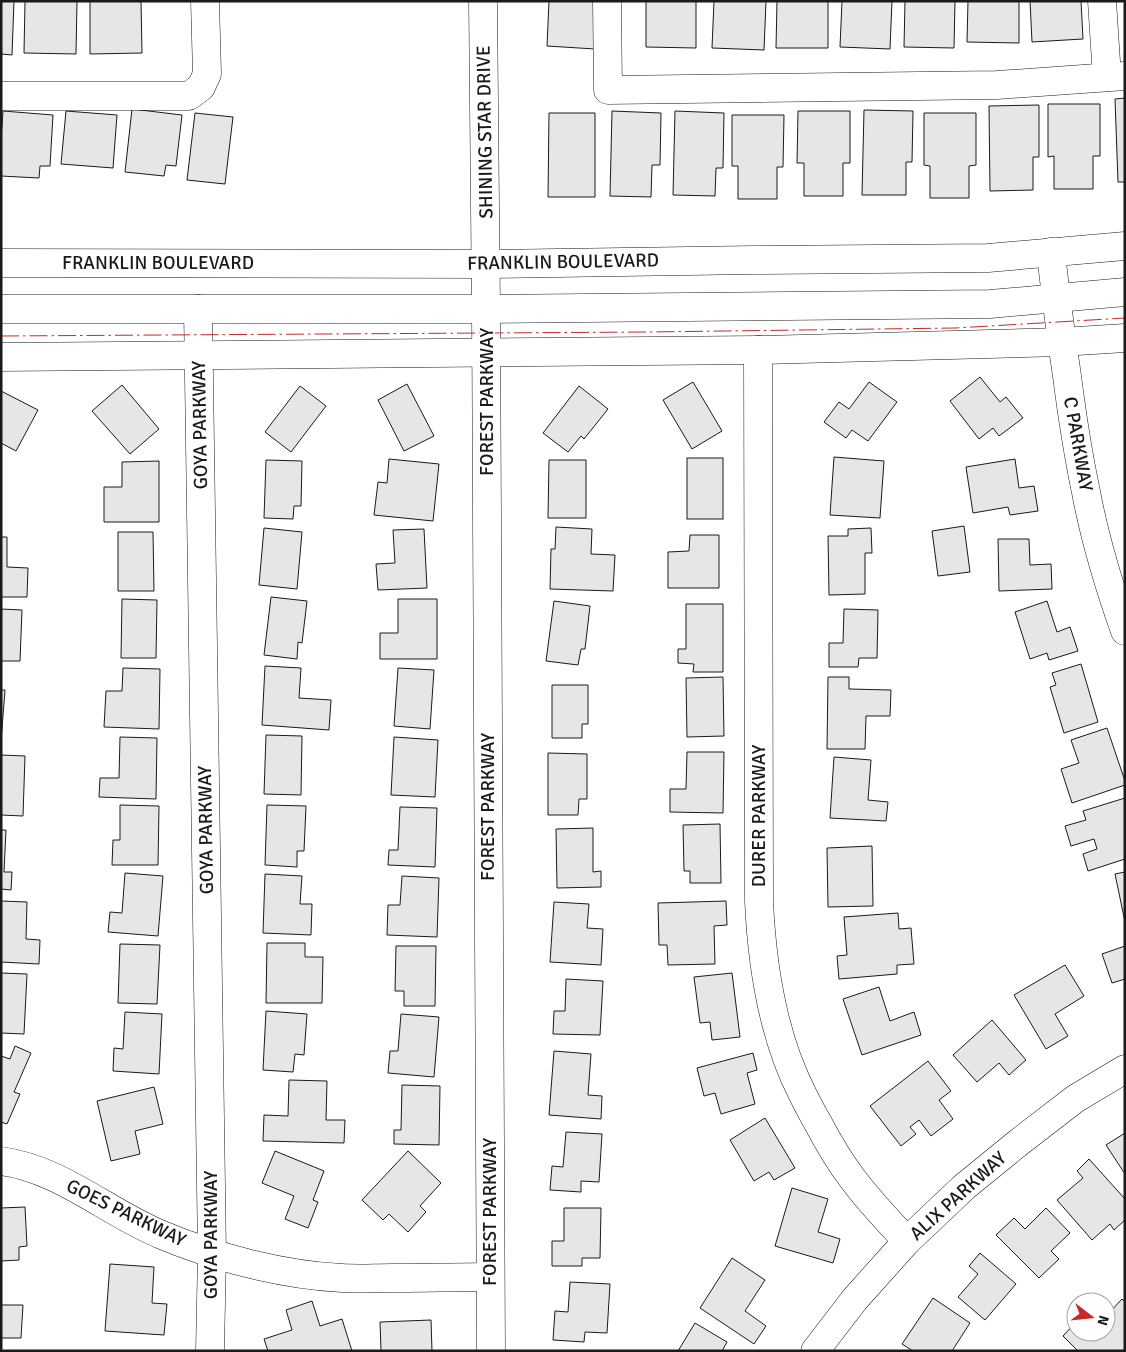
<svg xmlns="http://www.w3.org/2000/svg" width="1126" height="1352" viewBox="0 0 1126 1352" font-family="Signika,sans-serif">
<style>
.building{fill:#e6e6e6;stroke:#1a1a1a}
.lines{fill:none;stroke-linecap:round;stroke-linejoin:round}
.minor-casing{stroke:#1a1a1a;stroke-width:29}
.major-casing{stroke:#1a1a1a;stroke-width:29}
.minor{stroke:#fff;stroke-width:28}
.major{stroke:#fff;stroke-width:28}
.power{stroke:#c62828;stroke-width:1;stroke-dasharray:18 4 2.5 4;stroke-linecap:butt}
.labels{text-anchor:middle;dominant-baseline:central;stroke-width:4;stroke-linejoin:round;paint-order:stroke}
.street-label{font-size:19px;fill:#1a1a1a;stroke:#fff}
</style>
<rect width="100%" height="100%" fill="#fff"/>
<!-- building -->
<g class="building">
<polygon points="1,1 14,1 12,55 1,54"/>
<polygon points="25,1 77,1 76,54 24,53"/>
<polygon points="90,1 141,1 142,53 90,54"/>
<polygon points="549,1 598,1 595,49 547,46"/>
<polygon points="646,1 696,1 696,48 646,47"/>
<polygon points="714,1 766,1 764,50 712,48"/>
<polygon points="777,1 828,1 828,48 776,48"/>
<polygon points="842,1 892,1 890,49 840,47"/>
<polygon points="905,1 955,1 954,48 904,47"/>
<polygon points="968,1 1019,1 1019,43 967,42"/>
<polygon points="1030,1 1081,1 1083,39 1032,42"/>
<polygon points="1125,98 1125,182 1118,182 1115,99"/>
<polygon points="1048,104 1100,104 1100,156 1093,156 1093,189 1054,189 1054,156 1048,157"/>
<polygon points="1039,105 1039,157 1033,157 1033,190 990,191 989,106"/>
<polygon points="132,109 182,115 176,166 166,165 164,176 125,172"/>
<polygon points="864,110 913,111 912,162 906,162 906,195 862,195"/>
<polygon points="3,111 53,115 50,166 40,166 39,178 1,176 1,139"/>
<polygon points="66,111 117,115 113,168 61,164"/>
<polygon points="612,111 661,113 660,165 652,165 651,197 610,196"/>
<polygon points="675,111 724,113 723,168 716,168 715,196 673,195"/>
<polygon points="798,111 850,111 850,163 843,163 843,196 804,196 804,163 797,163"/>
<polygon points="195,113 233,117 225,184 187,180"/>
<polygon points="549,113 595,113 595,197 548,197"/>
<polygon points="924,113 976,113 976,165 969,166 969,198 930,198 930,166 924,165"/>
<polygon points="732,115 784,115 783,167 777,167 777,199 738,199 738,166 732,166"/>
<polygon points="980,377 1000,402 1006,397 1023,418 999,436 993,428 979,439 950,401"/>
<polygon points="693,382 722,431 692,449 663,400"/>
<polygon points="869,382 897,402 868,441 852,430 846,438 824,422 839,402 849,409"/>
<polygon points="407,384 434,436 404,451 378,400"/>
<polygon points="122,385 159,429 130,454 92,411"/>
<polygon points="300,386 326,406 291,452 265,432"/>
<polygon points="579,386 608,409 584,439 581,436 568,452 543,433"/>
<polygon points="1,391 38,410 16,451 1,443"/>
<polygon points="834,457 884,461 880,518 830,515"/>
<rect x="687" y="458" width="36" height="61"/>
<polygon points="389,459 439,464 433,521 374,515 378,482 387,483"/>
<polygon points="1015,459 1019,488 1034,486 1038,511 1010,515 1008,507 973,513 966,467"/>
<polygon points="266,460 302,461 301,506 294,506 293,519 264,518"/>
<polygon points="549,460 586,460 586,518 548,518"/>
<polygon points="159,461 159,522 104,522 104,487 122,487 122,462"/>
<polygon points="964,526 970,572 938,576 932,531"/>
<polygon points="556,527 592,529 591,554 615,555 613,591 550,589 551,549 555,549"/>
<polygon points="264,528 302,532 297,589 259,585"/>
<polygon points="871,528 872,553 865,553 865,594 829,595 828,536 848,536 848,529"/>
<polygon points="424,529 427,588 378,590 376,564 395,563 393,530"/>
<polygon points="118,532 153,532 154,591 118,591"/>
<polygon points="690,535 719,535 719,588 668,588 668,552 689,551"/>
<polygon points="1,537 7,537 7,567 28,568 27,597 1,597"/>
<polygon points="998,539 1029,539 1030,565 1051,564 1052,589 999,591"/>
<polygon points="271,597 307,601 302,643 298,642 297,659 264,655"/>
<polygon points="122,599 157,600 156,658 121,658"/>
<polygon points="398,599 437,599 437,659 380,659 380,633 398,633"/>
<polygon points="554,601 590,606 585,649 581,649 578,665 546,661"/>
<polygon points="1047,601 1057,632 1070,627 1078,651 1049,660 1047,653 1030,659 1015,612"/>
<polygon points="686,604 723,604 723,672 693,672 694,664 678,663 678,649 686,649"/>
<polygon points="1,609 22,610 20,661 1,661"/>
<polygon points="844,609 878,610 877,658 859,658 858,667 829,667 829,643 843,643"/>
<polygon points="1081,664 1098,722 1064,733 1050,687 1056,685 1052,673"/>
<polygon points="265,666 301,668 299,698 331,700 329,730 262,725"/>
<polygon points="123,668 160,669 159,729 104,727 106,691 122,691"/>
<polygon points="398,668 434,670 430,729 394,726"/>
<polygon points="723,677 724,736 687,737 686,678"/>
<polygon points="828,677 849,677 849,689 891,690 890,716 866,716 865,749 827,749"/>
<polygon points="552,685 588,685 588,724 582,724 582,738 552,738"/>
<polygon points="1,690 5,690 1,742"/>
<polygon points="1107,728 1125,781 1125,785 1072,803 1061,769 1079,763 1071,740"/>
<polygon points="266,735 302,736 301,795 264,794"/>
<polygon points="120,737 157,738 156,799 99,797 100,778 119,778"/>
<polygon points="394,737 438,740 435,797 391,795"/>
<polygon points="687,752 724,752 723,813 670,812 670,789 686,789"/>
<polygon points="548,753 587,754 587,799 579,799 578,815 548,815"/>
<polygon points="1,755 25,756 23,816 1,815"/>
<polygon points="834,757 871,760 868,800 888,802 886,821 830,818"/>
<polygon points="1125,798 1125,859 1088,871 1083,854 1097,849 1094,839 1071,846 1065,826 1086,820 1083,811"/>
<polygon points="120,805 159,806 158,865 112,865 113,840 120,840"/>
<polygon points="267,805 306,806 304,851 297,851 297,867 265,865"/>
<polygon points="400,807 437,808 435,867 388,865 389,850 398,850"/>
<polygon points="720,824 721,883 690,883 690,871 684,871 683,825"/>
<polygon points="593,828 593,872 601,871 601,887 557,888 556,829"/>
<polygon points="1,830 6,830 4,872 12,872 11,890 1,889"/>
<polygon points="872,846 873,906 828,907 827,848"/>
<polygon points="1125,872 1125,922 1115,874"/>
<polygon points="125,873 163,876 158,936 108,932 110,912 122,913"/>
<polygon points="265,874 302,876 300,904 312,904 311,935 263,933"/>
<polygon points="402,876 439,878 437,937 387,935 388,905 400,905"/>
<polygon points="1,901 27,902 26,939 40,940 39,964 1,962"/>
<polygon points="726,901 727,925 714,926 715,964 668,965 667,945 659,945 658,903"/>
<polygon points="554,902 589,904 587,928 603,929 601,965 550,962"/>
<polygon points="898,913 899,929 911,928 914,964 897,965 897,974 839,979 837,956 847,955 844,917"/>
<polygon points="267,943 305,943 305,957 323,957 322,1003 266,1003"/>
<polygon points="120,944 160,945 157,1004 118,1003"/>
<polygon points="396,946 436,946 435,1006 404,1006 404,991 395,991"/>
<polygon points="1125,946 1125,979 1112,983 1102,954"/>
<polygon points="1065,965 1084,996 1055,1014 1068,1036 1046,1049 1014,995"/>
<polygon points="1,973 27,974 24,1034 1,1033"/>
<polygon points="732,973 740,1037 712,1040 710,1022 700,1023 694,977"/>
<polygon points="566,979 603,981 600,1035 553,1034 554,1011 565,1011"/>
<polygon points="879,987 890,1021 914,1012 921,1035 862,1055 843,999"/>
<polygon points="266,1011 307,1014 304,1055 295,1054 293,1072 263,1070"/>
<polygon points="125,1012 162,1014 159,1074 113,1071 114,1048 123,1049"/>
<polygon points="401,1014 439,1017 434,1077 388,1073 390,1051 398,1051"/>
<polygon points="992,1020 1026,1060 1009,1075 999,1063 977,1082 953,1055"/>
<polygon points="15,1046 31,1053 14,1092 20,1094 7,1124 1,1122 1,1056 10,1059"/>
<polygon points="554,1051 591,1054 588,1095 602,1096 601,1119 549,1115"/>
<polygon points="753,1053 757,1070 747,1073 755,1104 721,1114 715,1093 704,1096 697,1068"/>
<polygon points="928,1061 951,1091 939,1100 953,1119 931,1136 919,1120 910,1127 916,1134 901,1146 870,1106"/>
<polygon points="289,1080 327,1081 326,1120 345,1120 344,1143 263,1141 264,1115 288,1116"/>
<polygon points="402,1085 440,1086 439,1145 394,1144 394,1130 401,1130"/>
<polygon points="154,1087 163,1124 135,1131 140,1154 111,1161 97,1101"/>
<polygon points="765,1118 795,1168 774,1180 769,1172 754,1181 730,1140"/>
<polygon points="566,1132 602,1134 599,1182 581,1181 581,1192 550,1190 552,1166 563,1167"/>
<polygon points="1125,1133 1125,1174 1106,1145"/>
<polygon points="275,1151 324,1171 313,1200 318,1202 308,1228 285,1219 294,1196 262,1183"/>
<polygon points="408,1151 441,1183 420,1206 426,1212 408,1232 389,1214 383,1220 362,1200"/>
<polygon points="1089,1159 1125,1199 1125,1220 1114,1230 1110,1224 1092,1240 1057,1200 1083,1178 1077,1171"/>
<polygon points="792,1188 828,1199 818,1232 840,1239 833,1263 775,1246"/>
<polygon points="25,1207 27,1246 19,1247 19,1260 1,1261 1,1208"/>
<polygon points="564,1208 601,1208 600,1258 582,1258 582,1266 552,1266 552,1241 564,1241"/>
<polygon points="1046,1208 1070,1233 1051,1251 1059,1259 1039,1278 996,1235 1014,1218 1025,1229"/>
<polygon points="980,1253 1016,1284 985,1320 958,1297 978,1274 969,1266"/>
<polygon points="732,1258 765,1280 745,1311 766,1326 754,1344 700,1308"/>
<polygon points="110,1264 154,1267 152,1303 167,1304 164,1335 105,1331"/>
<polygon points="570,1282 610,1284 607,1333 585,1332 584,1342 553,1340 555,1311 568,1312"/>
<polygon points="933,1298 970,1323 952,1351 913,1351 902,1344"/>
<polygon points="1122,1299 1125,1302 1125,1348 1123,1351 1078,1351 1063,1336 1076,1322 1076,1332 1106,1332 1106,1316"/>
<polygon points="312,1301 320,1326 342,1319 352,1351 268,1351 264,1339 292,1330 286,1310"/>
<polygon points="1,1305 23,1305 21,1338 1,1338"/>
<polygon points="431,1320 432,1351 381,1351 380,1322"/>
<polygon points="695,1323 727,1342 722,1351 678,1351"/>
</g>
<g class="lines">
<!-- minor casing -->
<g class="minor-casing">
<g id="minor">
<polyline points="483,1 486,309 491,1351"/>
<polyline points="607,1 608,90 997,85 1125,76"/>
<polyline points="1102,1 1107,77"/>
<polyline points="1,96 189,96 201,87 207,74 205,1"/>
<path d="M1051 252C1055 293 1061 335 1067 376 1072 415 1078 454 1086 492 1095 540 1109 586 1125 631"/>
<polyline points="198,309 212,1254 210,1351"/>
<path d="M758 350 759 901C762 966 772 1034 802 1093 807 1103 812 1113 818 1123 828 1142 839 1161 852 1178 869 1201 888 1221 907 1241"/>
<polyline points="1,357 758,350 1061,342 1125,338"/>
<path d="M1 1161C61 1169 108 1213 162 1235 217 1258 283 1275 342 1278 359 1279 375 1278 392 1278 424 1278 457 1277 490 1277"/>
<polyline points="815,1351 855,1299 907,1241 964,1187 1018,1143 1075,1099 1125,1069"/>
</g>
</g>
<!-- major casing -->
<g class="major-casing">
<g id="major">
<polyline points="1,263 486,264 753,260 988,258 1125,246"/>
<polyline points="1,309 486,309 990,304 1125,292"/>
</g>
</g>
<!-- minor -->
<use href="#minor" class="minor"/>
<!-- major -->
<use href="#major" class="major"/>
<!-- power -->
<polyline class="power" points="1,336 648,332 956,328 1125,318"/>
</g>
<g class="labels">
<!-- street labels -->
<g class="street-label">
<text transform="translate(485 132) rotate(-91)">SHINING STAR DRIVE</text>
<text transform="translate(563 262) rotate(-1)">FRANKLIN BOULEVARD</text>
<text x="158" y="263">FRANKLIN BOULEVARD</text>
<text transform="translate(487 402) rotate(-90)">FOREST PARKWAY</text>
<text transform="translate(200 425) rotate(-91)">GOYA PARKWAY</text>
<text transform="translate(1078 444) rotate(80)">C PARKWAY</text>
<text transform="translate(488 807) rotate(-90)">FOREST PARKWAY</text>
<text transform="translate(759 816) rotate(-90)">DURER PARKWAY</text>
<text transform="translate(206 830) rotate(-91)">GOYA PARKWAY</text>
<text transform="translate(958 1196) rotate(-42)">ALIX PARKWAY</text>
<text transform="translate(490 1212) rotate(-90)">FOREST PARKWAY</text>
<text transform="translate(126 1213) rotate(26)">GOES PARKWAY</text>
<text transform="translate(211 1235) rotate(-90)">GOYA PARKWAY</text>
</g>
</g>
<!-- border -->
<rect width="1126" height="1352" fill="none" stroke="#1a1a1a" stroke-width="5"/>
<!-- north arrow -->
<g transform="translate(1091 1317) rotate(106)"><circle r="24" fill="#ffffff" stroke="#a3a3a3"/>
<path d="M0-4L9 19L0 12L-9 19Z" fill="#c62828"/>
<text y="-8" font-size="14" font-weight="bold" text-anchor="middle" fill="#1a1a1a">N</text>
</g>
</svg>
